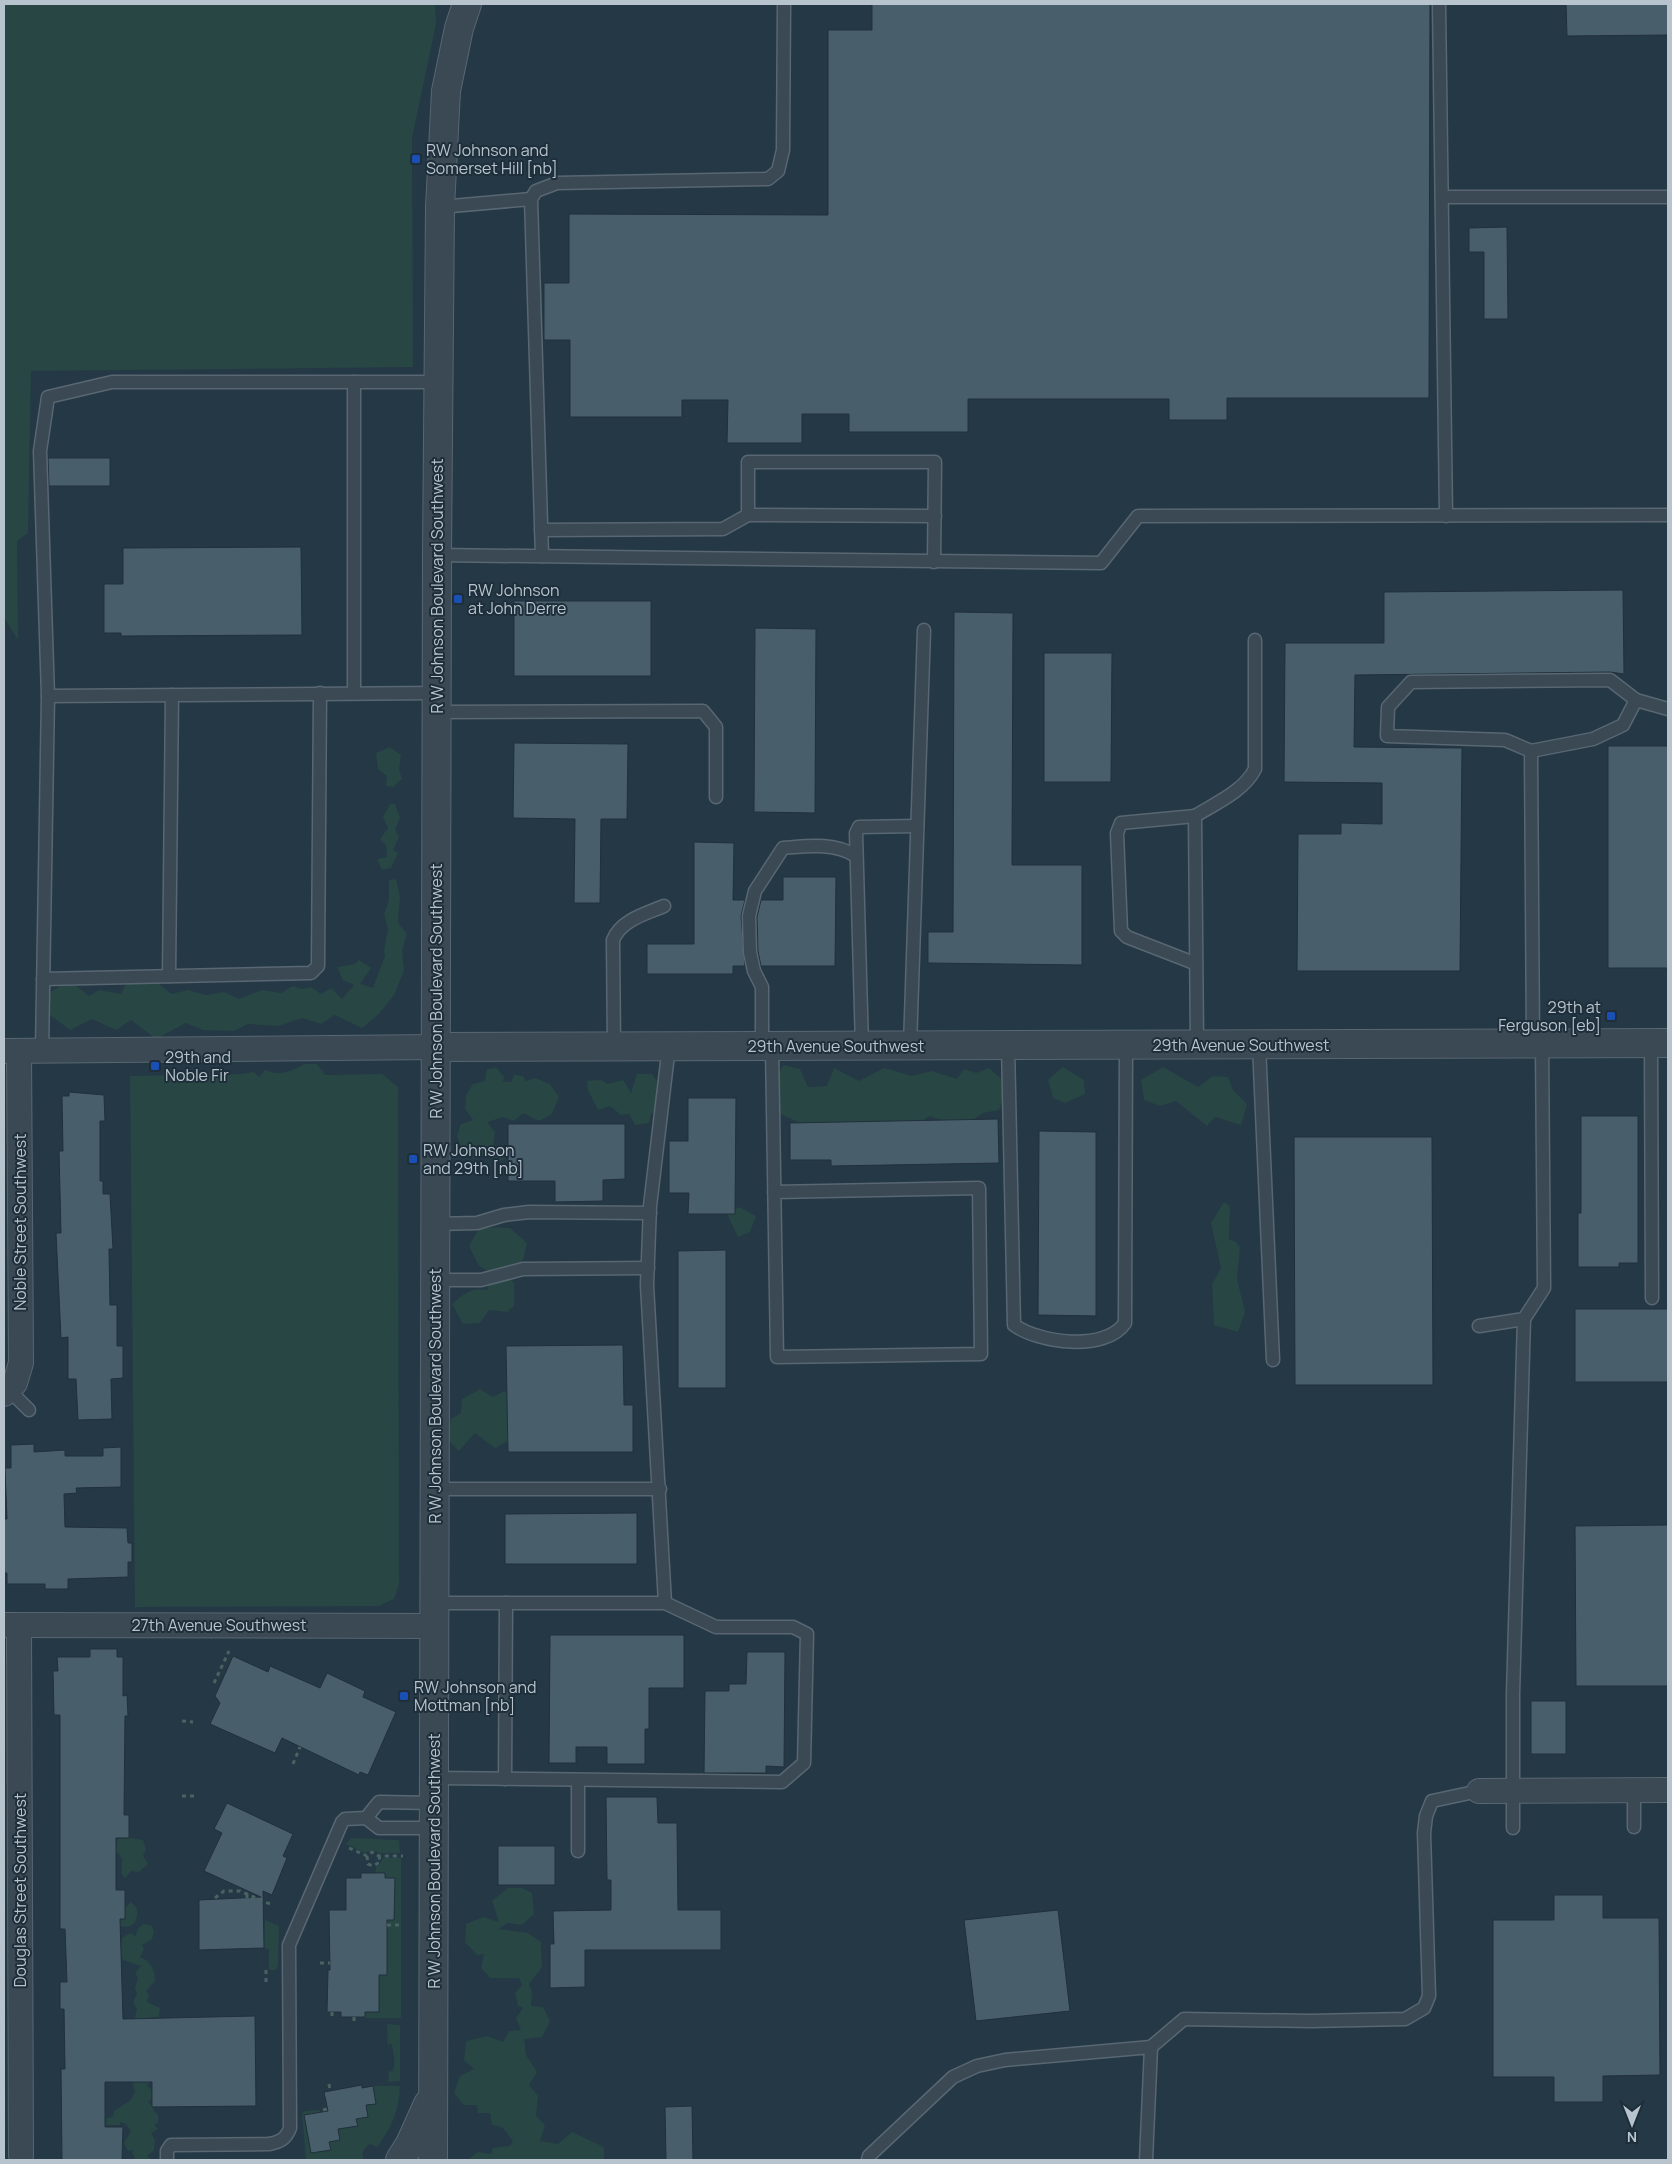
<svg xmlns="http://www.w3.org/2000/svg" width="1672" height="2164" viewBox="0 0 1672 2164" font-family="Manrope,sans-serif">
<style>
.green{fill:#274644}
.building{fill:#495e6b;stroke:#20303c}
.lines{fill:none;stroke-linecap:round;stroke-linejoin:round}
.service-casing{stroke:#586772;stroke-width:15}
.minor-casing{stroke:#586772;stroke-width:26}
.tertiary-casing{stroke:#586772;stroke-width:30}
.path{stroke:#486362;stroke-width:3;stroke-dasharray:4 4;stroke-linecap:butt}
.service{stroke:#3a4954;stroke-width:12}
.minor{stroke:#3a4954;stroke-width:24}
.tertiary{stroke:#3a4954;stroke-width:28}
.transit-dot{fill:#1a4fb4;stroke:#1e2e3a;stroke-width:2}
.labels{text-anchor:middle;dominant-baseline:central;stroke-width:4;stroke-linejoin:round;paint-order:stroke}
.poi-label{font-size:16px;fill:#b7c4ce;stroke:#1e2e3a;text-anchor:start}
.street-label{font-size:16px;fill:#b7c4ce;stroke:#1e2e3a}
</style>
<rect width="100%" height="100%" fill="#253845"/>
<!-- green -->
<g class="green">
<polygon points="4,4 435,4 436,24 412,138 413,367 31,371 28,533 17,541 18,640 4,617"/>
<polygon points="390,747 401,755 399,769 402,779 393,787 386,786 387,776 378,769 376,753"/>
<polygon points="390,804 395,804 400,818 395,830 399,837 393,850 398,853 391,868 382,870 377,859 387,857 386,846 380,839 388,828 383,817"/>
<polygon points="396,879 400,897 398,923 407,934 402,950 404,971 394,995 379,1014 362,1028 335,1015 321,1024 302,1018 278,1026 248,1024 234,1031 203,1030 186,1023 156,1039 131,1020 116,1030 92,1019 70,1030 50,1015 45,995 70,981 89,996 99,990 121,994 128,980 149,975 171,994 188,990 206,995 224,992 239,999 262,990 281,993 293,986 302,989 311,987 321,994 331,988 342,999 354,985 343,980 337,967 355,964 359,960 371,968 360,984 373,988 385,956 384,950 388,929 384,914 389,900 389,880"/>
<path d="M304 1064H317L325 1075 382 1074 398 1087 399 1584 394 1599 379 1606 135 1607 130 1076 241 1074 254 1072 259 1077 265 1070C280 1076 291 1072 304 1064Z"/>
<polygon points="783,1065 800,1069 808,1087 827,1086 834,1068 859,1081 884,1068 912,1076 932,1071 957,1079 964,1069 976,1073 989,1068 1008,1085 999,1110 983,1113 961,1128 930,1116 904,1132 807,1126 778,1113 772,1091"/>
<polygon points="1063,1067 1084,1080 1085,1094 1065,1103 1053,1098 1048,1080"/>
<polygon points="1163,1067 1198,1087 1213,1076 1228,1077 1233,1090 1247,1104 1241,1125 1215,1117 1207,1126 1176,1101 1160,1106 1144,1100 1141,1080"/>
<polygon points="497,1068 504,1077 503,1082 511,1082 514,1075 523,1076 526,1081 535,1078 550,1084 559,1097 552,1114 539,1121 523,1113 514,1121 503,1117 487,1122 495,1132 493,1146 503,1147 505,1159 495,1163 488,1153 476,1159 462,1153 457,1135 461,1124 473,1120 465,1109 466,1095 473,1084 485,1081 487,1069"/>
<polygon points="637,1074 652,1074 659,1084 659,1109 651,1114 649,1123 635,1125 629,1114 621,1115 610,1106 598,1110 588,1090 587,1081 601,1080 608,1084 623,1080 631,1093"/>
<polygon points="1224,1202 1230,1206 1229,1239 1236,1242 1240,1247 1237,1279 1245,1312 1238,1332 1214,1325 1212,1284 1221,1268 1211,1223"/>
<polygon points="739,1207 756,1216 750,1232 738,1237 727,1214 734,1214 735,1209"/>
<path d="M480 1227 510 1228 527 1243 522 1263 503 1268 514 1283V1306L507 1312 489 1310 480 1323 463 1324 452 1304C464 1294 471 1287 487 1290L491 1279 496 1276 479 1266 469 1246Z"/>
<polygon points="480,1389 493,1397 504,1391 517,1405 508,1441 495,1448 475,1433 459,1451 447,1439 451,1419 461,1413 462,1399"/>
<polygon points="131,1838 143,1840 146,1849 143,1856 148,1864 139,1872 131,1871 125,1878 121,1873 122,1860 119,1854 113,1851 118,1839"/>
<polygon points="351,1838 399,1840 400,1853 380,1853 372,1850 365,1853 346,1844"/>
<polygon points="383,1858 401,1858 401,2018 365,2018 365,2012 379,2012 379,1975 387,1975 387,1920 394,1920 395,1879 385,1878 385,1873 376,1873 376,1867 380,1864"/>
<polygon points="508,1888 522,1888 532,1893 534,1914 522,1925 508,1923 498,1929 528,1933 541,1942 542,1967 529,1984 532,1992 531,2006 543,2007 550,2021 542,2037 524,2039 526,2055 537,2072 529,2085 538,2096 536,2116 545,2125 540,2141 558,2144 572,2132 604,2147 604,2160 467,2160 478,2152 491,2154 493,2148 510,2146 513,2141 502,2127 492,2125 490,2113 478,2113 477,2105 464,2105 454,2093 460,2076 474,2069 464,2060 466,2041 487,2036 503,2042 509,2031 521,2030 516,2018 523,2008 518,2006 515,1993 522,1985 519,1978 490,1978 481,1968 484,1954 477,1955 465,1942 466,1924 483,1917 499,1922 492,1901"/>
<path d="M131 1902C139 1908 138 1914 135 1923L128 1927 119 1926 116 1917Z"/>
<polygon points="265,1920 279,1926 278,1966 275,1970 269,1970 269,1949 264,1948"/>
<path d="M143 1924 151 1925 154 1931 152 1939 142 1945 144 1949 140 1957C151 1961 155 1970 155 1981L146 1991 149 1995 147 2002 160 2008 159 2017H151C141 2039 158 2065 147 2086L151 2089 152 2098 148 2102 154 2107 153 2110 158 2115V2122L154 2125 158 2129 151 2133 155 2140 154 2150 147 2156 151 2160H133L135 2157 132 2153 133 2150 128 2151 124 2143 131 2131 126 2124 120 2122V2125H106L107 2118 113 2117 114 2111 131 2100 135 2091 133 2085 138 2027 135 2017 137 2009 133 2002 137 1994 135 1988 138 1978 135 1973 141 1966 123 1960 120 1953 122 1938 130 1933 136 1936 137 1930Z"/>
<path d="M387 2024 400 2025V2081L388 2082 389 2070 392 2072C397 2064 393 2053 392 2045L389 2043 388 2052Z"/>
<path d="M373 2086H400C399 2110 392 2128 377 2147L370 2144C363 2148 361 2153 364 2160H306L302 2114 305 2111 320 2110V2113L304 2116 311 2153 330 2150 329 2142 340 2140 338 2129 358 2126 356 2119 368 2117 366 2105 375 2104Z"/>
</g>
<!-- building -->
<g class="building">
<polygon points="872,4 1430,4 1429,398 1227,398 1227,420 1169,420 1169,399 968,399 968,432 849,432 849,414 802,414 802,443 727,443 728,400 682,400 682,417 570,417 570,340 544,340 544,283 569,283 569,214 828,215 828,30 872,30"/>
<polygon points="1566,4 1668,4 1668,35 1567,36"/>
<polygon points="1507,227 1508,319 1484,319 1484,252 1469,252 1469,228"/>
<polygon points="48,458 110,458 110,486 49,486"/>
<polygon points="301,547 302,635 121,636 121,633 104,633 104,584 123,584 123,548"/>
<polygon points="1623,590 1624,674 1610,672 1355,675 1354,747 1462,748 1460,971 1297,971 1298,834 1341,834 1341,823 1382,824 1382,783 1284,782 1285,643 1384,643 1384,592"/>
<rect x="514" y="601" width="137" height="75"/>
<polygon points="954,612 1013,613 1012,865 1082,865 1082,965 928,963 928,932 953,932"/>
<polygon points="755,628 816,629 815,813 754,812"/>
<polygon points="1044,653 1112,653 1111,782 1044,782"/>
<polygon points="514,743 628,744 627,819 601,819 600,903 574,903 575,819 513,818"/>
<rect x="1608" y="746" width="60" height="222"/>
<polygon points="694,842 734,843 733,900 745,900 741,916 745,966 733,966 733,974 647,974 647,944 694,944"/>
<polygon points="783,877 836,877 835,966 761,966 758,951 757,917 761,900 783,900"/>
<polygon points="69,1092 104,1095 105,1121 100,1121 100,1181 103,1181 103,1194 110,1194 113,1249 109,1249 110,1305 117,1305 117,1346 123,1346 123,1378 111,1379 112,1419 78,1420 76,1379 68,1379 68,1337 61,1338 56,1233 61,1233 59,1151 63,1151 62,1096 69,1096"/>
<polygon points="688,1098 736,1098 735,1214 688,1214 689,1193 669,1193 669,1141 688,1141"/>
<polygon points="1581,1116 1638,1116 1638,1263 1619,1263 1619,1267 1578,1267 1578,1213 1581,1213"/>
<polygon points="998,1119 999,1163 831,1166 831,1160 790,1160 790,1123"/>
<polygon points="508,1124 625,1124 625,1179 603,1180 603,1201 555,1202 555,1181 508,1181"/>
<polygon points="1039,1131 1096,1132 1096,1316 1038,1315"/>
<polygon points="1294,1137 1432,1137 1433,1385 1295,1385"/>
<polygon points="726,1250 726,1388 678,1388 678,1251"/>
<rect x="1575" y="1309" width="93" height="73"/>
<polygon points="623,1345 624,1405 633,1405 633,1452 508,1452 506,1346"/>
<polygon points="34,1444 34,1452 65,1450 65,1456 103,1456 103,1448 121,1447 121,1487 76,1488 77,1493 64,1494 65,1527 127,1528 128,1543 132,1543 132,1562 128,1562 128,1577 68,1579 68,1589 45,1589 45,1584 7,1584 7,1573 4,1573 4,1519 7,1519 5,1468 11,1468 11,1445"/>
<polygon points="637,1513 637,1564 505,1564 505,1514"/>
<polygon points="1668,1525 1668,1686 1576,1686 1575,1526"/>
<polygon points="550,1635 684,1635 684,1688 649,1688 649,1729 645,1729 645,1764 607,1764 607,1747 576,1747 576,1763 549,1763"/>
<polygon points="90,1649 117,1649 117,1657 123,1657 123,1696 127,1695 128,1716 125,1716 124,1815 129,1815 129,1838 116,1838 116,1890 125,1890 125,1919 120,1919 123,2019 255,2016 256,2106 152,2107 152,2082 105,2082 105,2127 123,2127 122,2160 62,2160 61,2069 65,2069 64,2009 60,2009 60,1982 67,1982 65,1929 60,1929 60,1715 54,1715 53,1671 58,1671 57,1657 90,1657"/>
<polygon points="747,1652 785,1652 784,1767 766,1766 766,1773 704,1773 705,1691 729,1691 729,1684 746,1684"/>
<polygon points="233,1656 268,1672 270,1666 320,1688 327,1673 365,1691 363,1697 396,1712 368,1775 360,1772 359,1775 282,1738 275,1753 210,1724 220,1703 215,1696"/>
<rect x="1531" y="1701" width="35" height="53"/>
<polygon points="606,1797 657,1797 658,1823 677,1823 678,1910 721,1910 721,1950 585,1950 585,1987 550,1988 550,1944 554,1944 553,1911 611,1910 611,1880 607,1880"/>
<polygon points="227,1803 293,1834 283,1856 287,1858 272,1895 263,1891 264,1948 199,1950 199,1900 261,1897 204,1871 222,1833 214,1829"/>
<rect x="498" y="1846" width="57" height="39"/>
<polygon points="361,1873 385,1873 385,1878 395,1878 394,1920 387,1920 387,1975 379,1975 379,2012 365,2012 365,2017 341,2017 341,2012 327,2012 328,1970 330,1970 329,1910 346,1910 346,1878 361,1878"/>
<polygon points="1554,1895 1603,1895 1603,1918 1659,1918 1660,2075 1603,2076 1603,2102 1554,2102 1554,2077 1493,2077 1493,1920 1554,1920"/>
<polygon points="1058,1910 1070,2011 976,2021 964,1920"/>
<polygon points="362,2085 362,2088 373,2086 376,2104 366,2105 368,2117 356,2119 358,2126 338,2129 340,2140 329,2142 331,2150 311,2153 304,2115 328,2111 324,2092"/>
<polygon points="692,2106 693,2160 666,2160 665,2107"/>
</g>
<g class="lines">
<!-- service casing -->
<g class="service-casing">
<g id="service">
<polyline points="1439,4 1446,516"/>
<polyline points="1442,197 1668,197"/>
<polyline points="440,207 531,199"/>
<polyline points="354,382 354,692"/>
<polyline points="748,515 935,516"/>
<polyline points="541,530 723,529 748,515 748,462 935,462 934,562"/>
<polyline points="437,555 1101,563 1138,516 1668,515"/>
<polyline points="542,556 531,199 536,191 557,183 768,179 778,171 783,150 784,4"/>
<polyline points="48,696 437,693"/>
<polyline points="437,712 703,711 716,727 716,797"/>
<polyline points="1531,751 1593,739 1623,725 1636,700"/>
<polyline points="1194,963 1127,937 1121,931 1117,833 1121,823 1195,816"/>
<polyline points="169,976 172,695"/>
<polyline points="43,979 311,973 318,966 320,693"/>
<polyline points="1651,1043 1652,1298"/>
<polyline points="1533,1044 1531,751 1505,740 1387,736 1388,707 1411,682 1610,680 1636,700 1668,709"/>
<path d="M1008 1045 1014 1325C1039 1343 1105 1352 1125 1323L1126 1045"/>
<path d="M1197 1045 1195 816C1216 803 1244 791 1255 769V640"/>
<polyline points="1259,1045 1273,1360"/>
<polyline points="862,1046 856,833 859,827 917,826"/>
<polyline points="910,1046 924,630"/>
<path d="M614 1047 613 940C621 920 645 914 664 906"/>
<path d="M762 1047V987L754 971 750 952 749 916 755 891 783 848C808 846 834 842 856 856"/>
<polyline points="772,1047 777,1357 981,1354 979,1188 774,1192"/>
<polyline points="42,1051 48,696 40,451 48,397 112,382 438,382"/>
<polyline points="435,1224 477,1223 504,1215 529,1212 650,1213"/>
<polyline points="435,1280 481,1280 523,1269 648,1268"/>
<polyline points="1479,1326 1524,1319 1544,1288 1542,1044"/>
<polyline points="9,1390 29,1410"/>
<polyline points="435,1489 660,1489"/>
<polyline points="665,1603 647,1285 650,1206 669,1046"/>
<polyline points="434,1778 782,1782 804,1763 807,1634 793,1627 716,1627 665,1603 434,1603"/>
<polyline points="505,1779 506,1603"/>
<polyline points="578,1780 578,1851"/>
<polyline points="1634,1790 1634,1827"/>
<polyline points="366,1818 379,1802 434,1803"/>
<polyline points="1513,1828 1513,1694 1524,1319"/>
<polyline points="1151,2047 1184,2019 1311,2021 1405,2019 1424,2008 1429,1996 1424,1833 1426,1816 1432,1801 1479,1791"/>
<path d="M167 2160V2151L171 2145 269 2144C280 2142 286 2139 290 2128L289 1945 342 1822 345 1819 366 1818 379 1828H434"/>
<polyline points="868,2160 869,2156 953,2077 977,2066 1005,2060 1151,2047 1146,2160"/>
</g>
</g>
<!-- minor casing -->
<g class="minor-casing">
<g id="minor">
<polyline points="4,1051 436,1047"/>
<polyline points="4,1394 15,1383 21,1363 19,1051"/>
<polyline points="4,1625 434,1626"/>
<polyline points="19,1625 21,2156"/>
<polyline points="1479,1791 1668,1790"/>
</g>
</g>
<!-- tertiary casing -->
<g class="tertiary-casing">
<g id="tertiary">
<polyline points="436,1047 1668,1043"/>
<polyline points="400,2160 410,2144 428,2104"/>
<polyline points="433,2160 437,555 440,207 446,91 459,28 467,4"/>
</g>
</g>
<!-- path -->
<g class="path">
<polyline points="214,1683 229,1651"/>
<polyline points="182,1721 193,1722"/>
<polyline points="293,1764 300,1747"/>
<polyline points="182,1796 194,1796"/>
<polyline points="349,1848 367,1856 372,1852 379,1856 403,1856"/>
<polyline points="367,1856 368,1864 373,1866 380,1862 379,1856"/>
<polyline points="247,1894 247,1906"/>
<polyline points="215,1898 224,1891 240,1891 270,1904"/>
<polyline points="387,1925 403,1925"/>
<polyline points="320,1963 330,1963"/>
<polyline points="266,1970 266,1982"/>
<polyline points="332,2012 332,2020"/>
<polyline points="354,2017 354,2021"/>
<polyline points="329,2084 330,2090"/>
<polyline points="323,2110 327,2109"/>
</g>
<!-- service -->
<use href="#service" class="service"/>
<!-- minor -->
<use href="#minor" class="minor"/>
<!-- tertiary -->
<use href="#tertiary" class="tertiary"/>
</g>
<!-- markers -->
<g class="transit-dot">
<rect x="411" y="154" width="10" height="10" rx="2.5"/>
<rect x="453" y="594" width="10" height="10" rx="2.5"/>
<rect x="1606" y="1011" width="10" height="10" rx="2.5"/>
<rect x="150" y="1061" width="10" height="10" rx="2.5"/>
<rect x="408" y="1154" width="10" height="10" rx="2.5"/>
<rect x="399" y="1691" width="10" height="10" rx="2.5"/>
</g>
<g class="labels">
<!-- poi labels -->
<g class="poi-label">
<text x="426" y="150">RW Johnson and<tspan x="426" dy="18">Somerset Hill [nb]</tspan></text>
<text x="468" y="590">RW Johnson<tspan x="468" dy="18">at John Derre</tspan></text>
<text x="1601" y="1007" text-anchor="end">29th at<tspan x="1601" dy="18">Ferguson [eb]</tspan></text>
<text x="165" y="1057">29th and<tspan x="165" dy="18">Noble Fir</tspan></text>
<text x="423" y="1150">RW Johnson<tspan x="423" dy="18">and 29th [nb]</tspan></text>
<text x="414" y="1687">RW Johnson and<tspan x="414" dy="18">Mottman [nb]</tspan></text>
</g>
<!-- street labels -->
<g class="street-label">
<text transform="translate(437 586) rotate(-90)">R W Johnson Boulevard Southwest</text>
<text transform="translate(436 991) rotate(-90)">R W Johnson Boulevard Southwest</text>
<text x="1241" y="1045">29th Avenue Southwest</text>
<text x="836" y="1046">29th Avenue Southwest</text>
<text transform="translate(20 1222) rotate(-90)">Noble Street Southwest</text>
<text transform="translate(435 1396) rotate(-90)">R W Johnson Boulevard Southwest</text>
<text x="219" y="1625">27th Avenue Southwest</text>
<text transform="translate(434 1861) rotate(-90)">R W Johnson Boulevard Southwest</text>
<text transform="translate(20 1890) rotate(-90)">Douglas Street Southwest</text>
</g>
</g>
<!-- border -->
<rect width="1672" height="2164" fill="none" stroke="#b7c4ce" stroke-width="10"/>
<!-- north arrow -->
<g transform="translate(1632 2124) rotate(180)" stroke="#1e2e3a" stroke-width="4" paint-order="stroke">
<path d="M0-4L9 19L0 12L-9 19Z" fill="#b7c4ce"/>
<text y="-8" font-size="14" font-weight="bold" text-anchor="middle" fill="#b7c4ce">N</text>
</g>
</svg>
